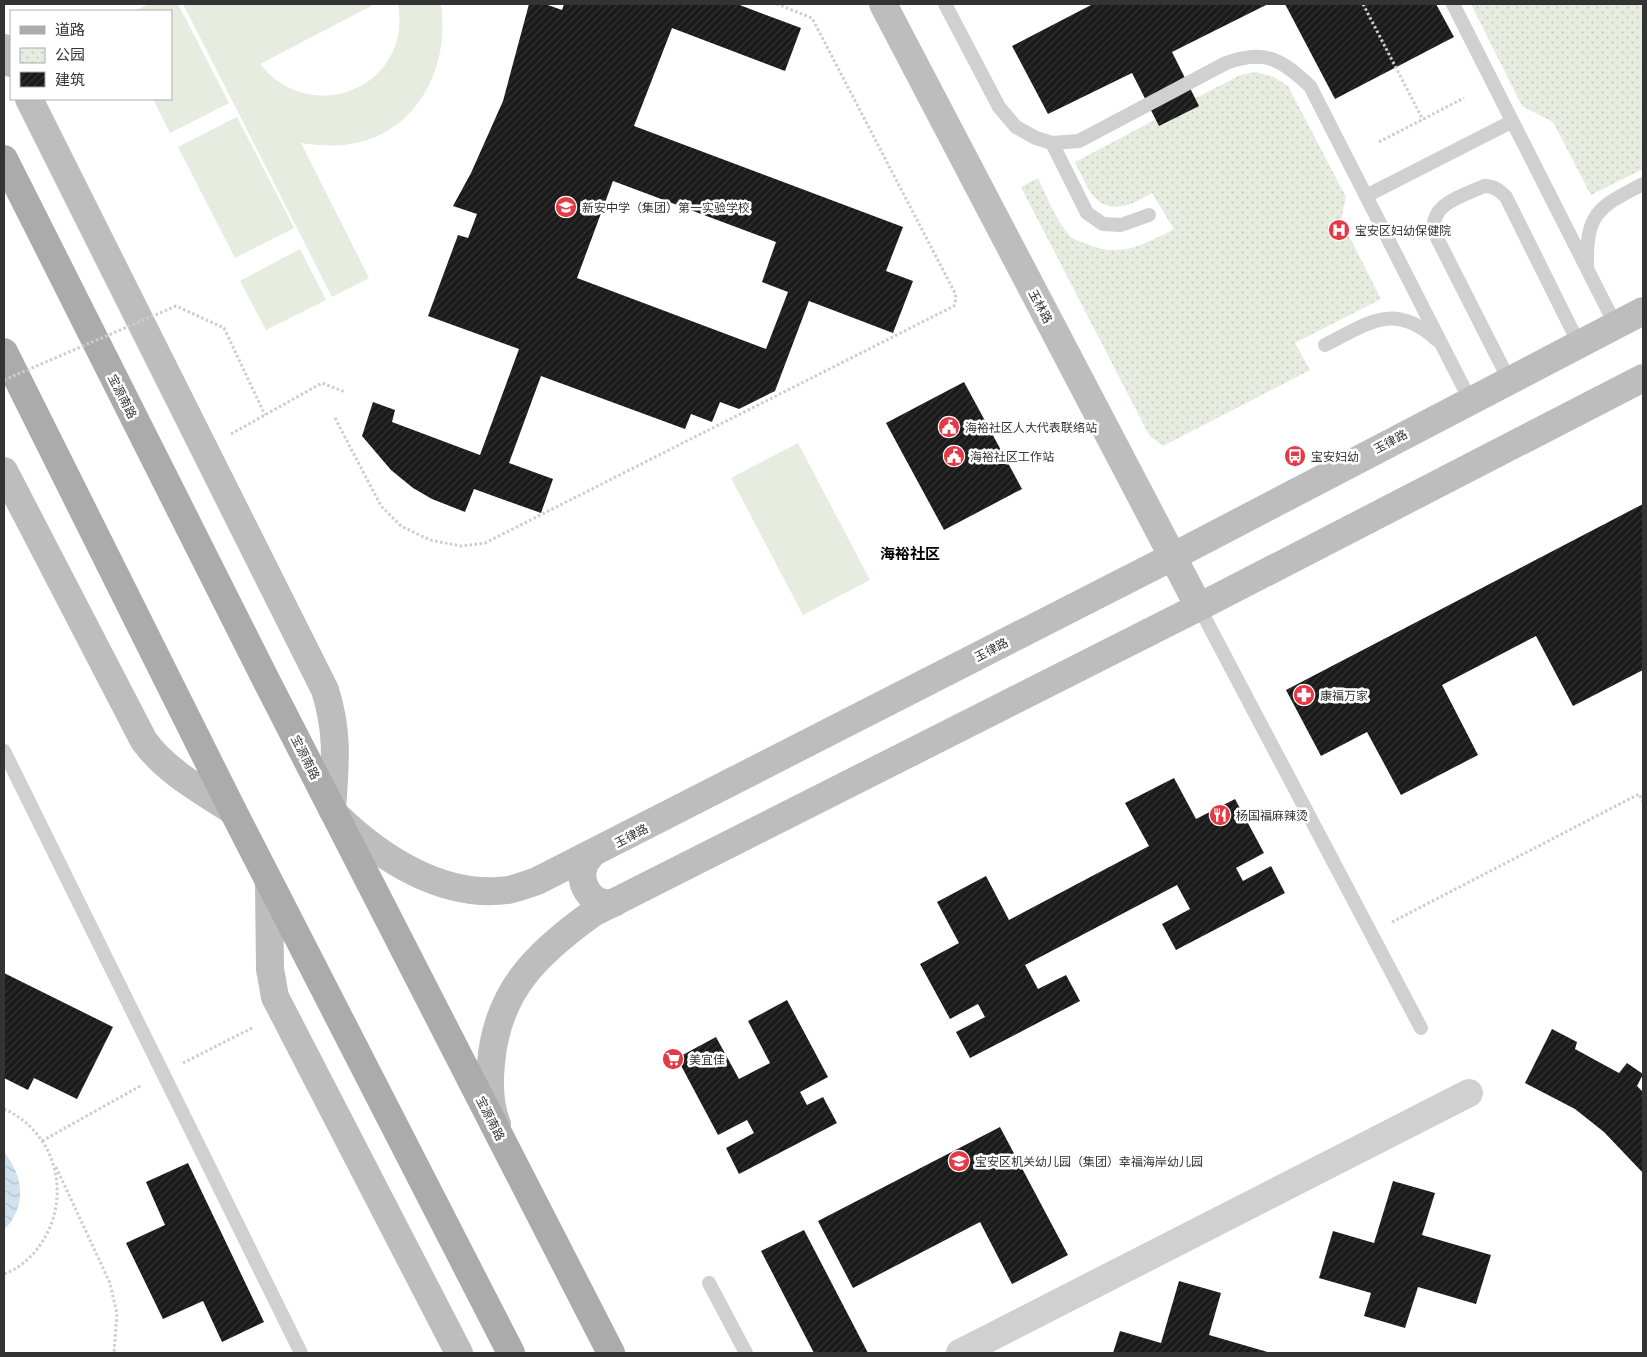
<svg xmlns="http://www.w3.org/2000/svg" width="1647" height="1357" viewBox="0 0 1647 1357" font-family="Barlow,'Noto Sans SC',sans-serif">
<style>
.grass{fill:#e6ecdf}
.park{fill:url(#park-dots)}
.water{fill:url(#water-waves)}
.building{fill:url(#building-hatch);fill-rule:evenodd}
.lines{fill:none;stroke-linecap:round;stroke-linejoin:round}
.path{stroke:#cdcdcd;stroke-width:3;stroke-dasharray:2.5 2.5;stroke-linecap:butt}
.lane{stroke:#d0d0d0;stroke-width:14}
.street{stroke:#d0d0d0;stroke-width:28}
.secondary{stroke:#bdbdbd;stroke-width:28}
.primary{stroke:#ababab;stroke-width:28}
.path-bridge{stroke:#cdcdcd;stroke-width:3;stroke-dasharray:2.5 2.5;stroke-linecap:butt}
.labels{text-anchor:middle;dominant-baseline:central;stroke-width:5;stroke-linejoin:round;paint-order:stroke}
.poi-label{font-size:12px;fill:#333;stroke:#fff;text-anchor:start}
.street-label{font-size:12px;fill:#333;stroke:#fff}
.quarter-label{font-size:15px;font-weight:bold;fill:#000;stroke:#fff}
</style>
<defs>
<pattern id="park-dots" width="8" height="8" patternUnits="userSpaceOnUse" patternTransform="scale(1.25)"><rect width="8" height="8" fill="#e6ecdf"/><path d="M2 2h.1M6 6h.1" fill="none" stroke="#c6cbc0" stroke-width="1.8" stroke-linecap="round"/></pattern>
<pattern id="water-waves" width="16" height="10" patternUnits="userSpaceOnUse" patternTransform="scale(1.25)"><rect width="16" height="10" fill="#cfe2ee"/><path d="M0 5q4-4 8 0t8 0" fill="none" stroke="#b2c2cd"/></pattern>
<pattern id="building-hatch" width="6" height="6" patternUnits="userSpaceOnUse" patternTransform="scale(1.25)"><rect width="6" height="6" fill="#1a1a1a"/><path d="M-1 1l2-2M0 6l6-6M5 7l2-2" fill="none" stroke="#333"/></pattern>
</defs>
<rect width="100%" height="100%" fill="#fff"/>
<!-- grass -->
<g class="grass">
<polygon points="149,4 178,4 229,103 170,133 153,99 171,99 171,11 134,11"/>
<path d="M183 4H375L260 64C312 129 413 86 398 4H441C450 67 418 133 350 144 333 147 317 145 301 143L369 278 332 297Z"/>
<polygon points="237,117 294,228 235,258 178,147"/>
<polygon points="300,249 326,300 266,330 240,281"/>
<polygon points="798,443 870,580 803,615 731,478"/>
</g>
<!-- park -->
<g class="park">
<polygon points="1471,4 1643,4 1643,169 1591,195 1553,122 1522,106"/>
<path d="M1256 72 1274 77 1288 86 1346 197 1341 220 1381 299 1295 343 1310 370 1163 446 1149 435 1021 187 1038 178C1047 197 1056 220 1070 236 1074 240 1082 242 1087 244 1119 259 1145 244 1174 229L1152 193C1144 197 1136 203 1127 205 1095 214 1087 186 1075 162L1240 75Z"/>
</g>
<!-- water -->
<path class="water" d="M4 1152C24 1177 27 1206 4 1230Z"/>
<!-- building -->
<g class="building">
<path d="M529 4H545L562 10 564 4H737L801 28 785 71 672 28 634 126 903 227 886 271 913 281 893 333 809 301 775 391 739 409 720 402 712 422 691 414 685 429 541 376 509 463 553 479 541 513 474 489 465 512 432 499 413 488 391 470 362 436 373 402 395 410 392 422 480 455 519 349 428 316 458 235 468 238 477 214 453 206 471 173 503 101ZM613 181 776 242 762 282 788 292 766 349 577 278Z"/>
<polygon points="1093,4 1268,4 1172,52 1199,106 1159,126 1132,73 1048,114 1012,46"/>
<polygon points="1285,4 1436,4 1454,37 1335,99"/>
<polygon points="964,382 1022,489 944,530 886,423"/>
<polygon points="1643,504 1643,670 1573,706 1536,636 1442,685 1478,755 1401,795 1367,732 1321,756 1286,690"/>
<polygon points="1174,778 1196,819 1235,799 1264,853 1236,868 1243,881 1271,866 1285,893 1176,950 1162,924 1190,909 1177,885 1025,965 1038,989 1066,975 1080,1001 970,1058 956,1032 985,1017 978,1004 950,1019 920,964 959,943 937,902 986,876 1009,920 1149,846 1125,803"/>
<polygon points="4,973 113,1027 77,1099 34,1078 28,1090 4,1078"/>
<polygon points="787,1000 828,1077 800,1092 807,1105 823,1097 837,1123 739,1174 726,1148 754,1133 747,1120 718,1135 677,1058 716,1037 739,1079 770,1063 748,1021"/>
<polygon points="1552,1029 1577,1042 1575,1049 1619,1073 1627,1063 1643,1074 1637,1086 1643,1092 1643,1173 1604,1132 1575,1109 1525,1083"/>
<polygon points="1000,1127 1068,1255 1012,1284 980,1222 853,1288 818,1221"/>
<polygon points="188,1163 264,1322 222,1342 203,1301 163,1319 126,1243 165,1225 146,1182"/>
<polygon points="1393,1181 1435,1193 1422,1235 1491,1255 1476,1304 1418,1287 1405,1328 1364,1316 1371,1293 1319,1278 1333,1231 1374,1243"/>
<polygon points="804,1230 868,1353 814,1353 761,1251"/>
<polygon points="1179,1281 1221,1293 1209,1335 1271,1353 1113,1353 1120,1331 1161,1343"/>
</g>
<g class="lines">
<!-- path -->
<g class="path">
<polyline points="1363,4 1423,120"/>
<polyline points="1379,142 1464,98"/>
<polyline points="335,418 381,506 401,526 430,540 461,546 485,543 954,306 956,299 955,293 812,18 777,4"/>
<polyline points="231,434 322,383 345,392"/>
<polyline points="1392,922 1639,794 1643,802"/>
<polyline points="183,1063 254,1027"/>
<path d="M4 1109C54 1131 72 1192 44 1239 35 1254 21 1268 4 1274"/>
<polyline points="42,1141 142,1085"/>
<polyline points="56,1167 110,1283 117,1314 114,1353"/>
</g>
<!-- lane -->
<g class="lane">
<path d="M945 4 999 107 1016 127 1036 138 1052 143 1079 141 1226 63C1265 49 1281 59 1310 86L1470 400"/>
<polyline points="1453,4 1616,326"/>
<polyline points="1052,143 1087,213 1103,224 1121,225 1149,215"/>
<polyline points="1366,196 1511,122"/>
<path d="M1587 266C1586 212 1599 207 1643 184"/>
<path d="M1325 345C1369 323 1394 301 1437 340"/>
<path d="M1509 380 1435 234C1427 204 1463 196 1484 186 1494 186 1499 190 1506 197L1579 344"/>
<polyline points="1199,607 1421,1028"/>
<polyline points="4,751 301,1353"/>
<polyline points="709,1283 746,1353"/>
</g>
<!-- street -->
<polyline class="street" points="960,1353 1469,1093"/>
<!-- secondary -->
<g class="secondary">
<polyline points="883,4 1199,607"/>
<polyline points="4,48 11,63"/>
<path d="M29 99 325 690C339 734 335 765 332 809"/>
<path d="M4 471 144 741C167 772 201 790 233 811"/>
<path d="M336 815C380 858 443 899 508 890 518 888 528 884 537 881L1172 557 1643 311"/>
<path d="M591 855C572 874 587 907 614 903"/>
<polyline points="269,882 270,969 275,997 459,1353"/>
<path d="M497 1124C489 1105 489 1083 491 1063 497 991 537 953 593 913L1199 607 1643 378"/>
</g>
<!-- primary -->
<g class="primary">
<polyline points="4,159 266,680 611,1353"/>
<polyline points="4,352 233,811 511,1353"/>
</g>
<!-- path-bridge -->
<polyline class="path-bridge" points="4,380 176,306 224,328 265,415"/>
</g>
<!-- icons -->
<defs>
<g id="school-disc" transform="scale(1.125)"><circle r="9.5" fill="#e63946" stroke="#fff"/><path d="M0-5L7-2L0 1L-7-2ZM-4 1L0 2.5L4 1V4Q0 6-4 4Z" fill="#fff"/></g>
<g id="hospital-disc" transform="scale(1.125)"><circle r="9.5" fill="#e63946" stroke="#fff"/><path d="M-5-5h3v3.5h4V-5h3V5h-3V1.5h-4V5h-3Z" fill="#fff"/></g>
<g id="civic-disc" transform="scale(1.125)"><circle r="9.5" fill="#e63946" stroke="#fff"/><path d="M-.6-6.5H3V-4.5H.6V-3L4-1V1h2V6H-6V1h2V-1L-.6-3ZM-1.2 2.5V6h2.4V2.5Z" fill="#fff"/></g>
<g id="bus-disc" transform="scale(1.125)"><circle r="9.5" fill="#e63946" stroke="#fff"/><path d="M-5-6H5V4H4V6H2V4H-2V6H-4V4H-5ZM-3.5-4V0h7V-4ZM-3.5 1.2v1.5H-2V1.2ZM2 1.2v1.5H3.5V1.2Z" fill="#fff"/></g>
<g id="pharmacy-disc" transform="scale(1.125)"><circle r="9.5" fill="#e63946" stroke="#fff"/><path d="M-2-6h4v4h4v4h-4v4h-4v-4h-4v-4h4Z" fill="#fff"/></g>
<g id="restaurant-disc" transform="scale(1.125)"><circle r="9.5" fill="#e63946" stroke="#fff"/><path d="M-5-6h1v4h1v-4h1v4h1v-4h1v5L-1.5 .5V6h-2V.5L-5-1ZM5-6V6H3V1.5H1.5Q1.5-4 5-6Z" fill="#fff"/></g>
<g id="supermarket-disc" transform="scale(1.125)"><circle r="9.5" fill="#e63946" stroke="#fff"/><path d="M-6-5.5h2.5l.6 2H6L4.5 2H-2.5L-4.4-4H-6ZM-1.5 3.2a1.3 1.3 0 1 0 .1 0ZM3 3.2a1.3 1.3 0 1 0 .1 0Z" fill="#fff"/></g>
</defs>
<g fill-rule="evenodd">
<use href="#school-disc" x="566" y="207"/>
<use href="#hospital-disc" x="1339" y="230"/>
<use href="#civic-disc" x="949" y="427"/>
<use href="#civic-disc" x="954" y="456"/>
<use href="#bus-disc" x="1295" y="456"/>
<use href="#pharmacy-disc" x="1304" y="695"/>
<use href="#restaurant-disc" x="1220" y="815"/>
<use href="#supermarket-disc" x="673" y="1059"/>
<use href="#school-disc" x="959" y="1161"/>
</g>
<g class="labels">
<!-- poi labels -->
<g class="poi-label">
<text x="582" y="207">新安中学（集团）第一实验学校</text>
<text x="1355" y="230">宝安区妇幼保健院</text>
<text x="965" y="427">海裕社区人大代表联络站</text>
<text x="970" y="456">海裕社区工作站</text>
<text x="1311" y="456">宝安妇幼</text>
<text x="1320" y="695">康福万家</text>
<text x="1236" y="815">杨国福麻辣烫</text>
<text x="689" y="1059">美宜佳</text>
<text x="975" y="1161">宝安区机关幼儿园（集团）幸福海岸幼儿园</text>
</g>
<!-- street labels -->
<g class="street-label">
<text transform="translate(1041 306) rotate(62)">玉林路</text>
<text transform="translate(123 396) rotate(63)">宝源南路</text>
<text transform="translate(1390 441) rotate(-28)">玉律路</text>
<text transform="translate(991 649) rotate(-27)">玉律路</text>
<text transform="translate(306 757) rotate(63)">宝源南路</text>
<text transform="translate(631 835) rotate(-27)">玉律路</text>
<text transform="translate(491 1118) rotate(63)">宝源南路</text>
</g>
<!-- quarter labels -->
<g class="quarter-label">
<text x="910" y="553">海裕社区</text>
</g>
</g>
<!-- border -->
<rect width="1647" height="1357" fill="none" stroke="#333333" stroke-width="10"/>
<!-- legend -->
<rect x="10" y="10" width="162" height="90" fill="#ffffff" stroke="#adadad"/>
<rect x="20" y="26" width="25" height="8" fill="#ababab" stroke="#adadad"/>
<text x="55" y="35" font-size="15" fill="#333333">道路</text>
<rect x="20" y="48" width="25" height="15" fill="url(#park-dots)" stroke="#adadad"/>
<text x="55" y="60" font-size="15" fill="#333333">公园</text>
<rect x="20" y="72" width="25" height="15" fill="url(#building-hatch)" stroke="#adadad"/>
<text x="55" y="85" font-size="15" fill="#333333">建筑</text>
</svg>
